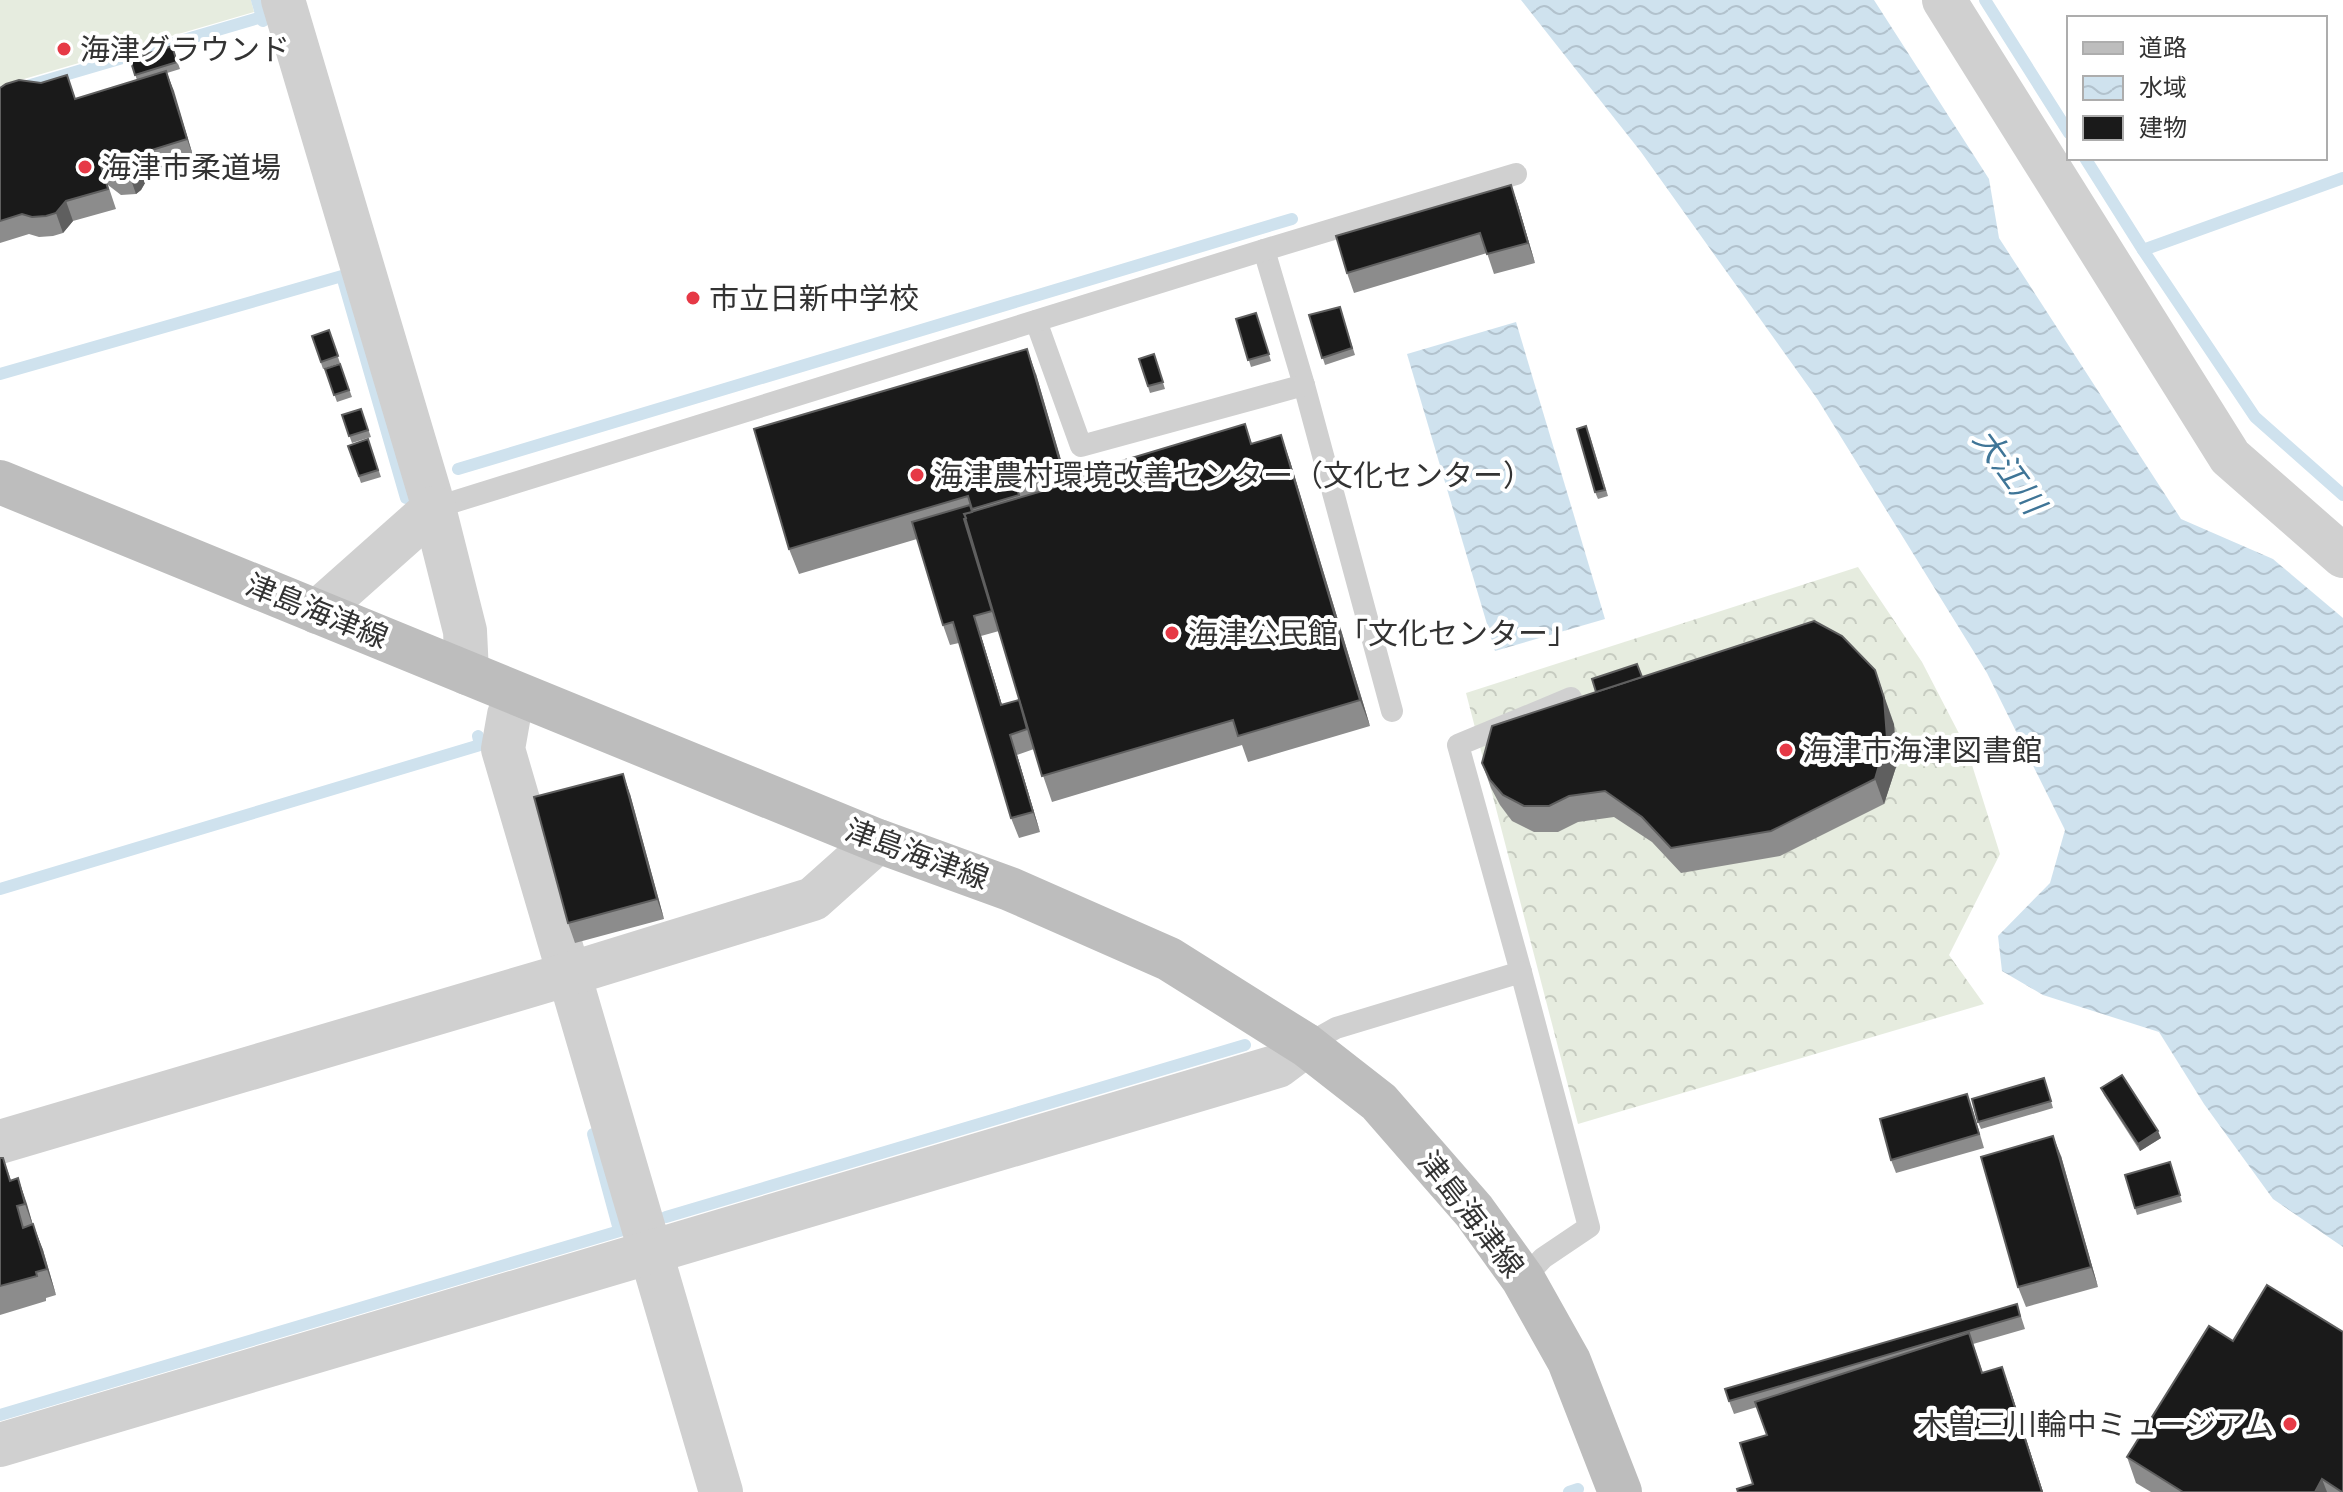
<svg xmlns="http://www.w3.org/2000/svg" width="2343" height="1492" viewBox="0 0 2343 1492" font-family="'Space Grotesk','Noto Sans JP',sans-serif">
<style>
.forest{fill:url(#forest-crowns)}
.pitch{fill:#e6ecdf}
.water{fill:url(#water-waves)}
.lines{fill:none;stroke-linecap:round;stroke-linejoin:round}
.stream{stroke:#cfe2ee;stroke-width:12}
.service{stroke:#d0d0d0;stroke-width:22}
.minor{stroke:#d0d0d0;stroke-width:44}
.secondary{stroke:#bdbdbd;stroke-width:44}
.wall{fill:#8c8c8c;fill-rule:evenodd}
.shaded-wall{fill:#5f5f5f}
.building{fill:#1a1a1a;stroke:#5f5f5f;stroke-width:2}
.poi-dot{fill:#e63946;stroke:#fff;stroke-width:3}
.labels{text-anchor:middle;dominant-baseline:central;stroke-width:8;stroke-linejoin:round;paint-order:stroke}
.poi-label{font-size:30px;fill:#333;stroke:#fff;text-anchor:start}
.street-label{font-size:30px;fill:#333;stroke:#fff}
.water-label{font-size:32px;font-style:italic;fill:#3f7597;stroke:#fff}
</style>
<defs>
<pattern id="forest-crowns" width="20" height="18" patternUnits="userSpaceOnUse" patternTransform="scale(2)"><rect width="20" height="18" fill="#e6ecdf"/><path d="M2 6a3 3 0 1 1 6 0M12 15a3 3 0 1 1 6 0" fill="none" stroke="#c6cbc0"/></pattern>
<pattern id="water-waves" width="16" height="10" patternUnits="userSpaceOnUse" patternTransform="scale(2)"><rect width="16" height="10" fill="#cfe2ee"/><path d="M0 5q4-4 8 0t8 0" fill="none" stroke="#b2c2cd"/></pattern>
</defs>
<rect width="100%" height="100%" fill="#fff"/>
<!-- forest -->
<polygon class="forest" points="1858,567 1922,662 1967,749 2000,854 1949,955 1984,1004 1578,1124 1466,693"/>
<!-- pitch -->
<polygon class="pitch" points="0,0 251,0 254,12 0,86"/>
<!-- water -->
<g class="water">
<polygon points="1521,0 1874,0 1989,179 1999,238 2181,519 2273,559 2343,618 2343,1247 2273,1199 2204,1104 2159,1032 2043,995 2002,971 1998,936 2050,883 2065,830 1987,673 1818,400 1641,152"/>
<polygon points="1516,322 1605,619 1495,651 1407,354"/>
</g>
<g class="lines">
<!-- stream -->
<g class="stream">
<polyline points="257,0 263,21"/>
<polyline points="1985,0 2069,133"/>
<polyline points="0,94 262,17"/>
<polyline points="2085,158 2143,250 2255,417 2343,495"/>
<polyline points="2143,250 2343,178"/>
<polyline points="0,374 342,276 406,498"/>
<polyline points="458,469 1292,219"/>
<polyline points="0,889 480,745 478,736"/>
<polyline points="593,1134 619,1230"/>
<polyline points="666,1217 1245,1045"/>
<polyline points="0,1415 633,1227"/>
<polyline points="1569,1492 1578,1489"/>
</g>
<!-- service -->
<g class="service">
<polyline points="1264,250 1304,385 1392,711"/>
<polyline points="1036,321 1081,446 1304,385"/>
<polyline points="434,508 1264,250 1516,174"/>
<polyline points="1521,972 1458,745 1571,698"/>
<polyline points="1306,1045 1336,1028 1521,972 1589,1227 1543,1258 1523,1279"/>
</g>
<!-- minor -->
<g class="minor">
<polyline points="283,0 434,508 465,631 467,673"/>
<polyline points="1944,0 2230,457 2343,556"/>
<polyline points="317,612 434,508"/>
<polyline points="518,695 509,715 503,749 721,1492"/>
<polyline points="0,1142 569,974 813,899 878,841"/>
<polyline points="0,1445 1278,1066 1306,1045"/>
</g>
<!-- secondary -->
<polyline class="secondary" points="0,482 878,841 1010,889 1169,959 1306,1045 1379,1102 1474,1211 1523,1279 1569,1361 1620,1492"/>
</g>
<!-- wall -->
<g class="wall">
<polygon points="172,46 180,69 167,73 194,159 146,174 145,183 141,190 136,194 121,195 108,185 116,209 73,221 63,233 53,236 39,237 29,234 0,243 0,88 76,99 137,80 130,59"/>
<polygon points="1511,185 1518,205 1535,263 1494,274 1487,253 1354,293 1347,273"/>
<polygon points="1340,307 1355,355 1325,365 1309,315"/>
<polygon points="1256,313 1271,361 1251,367 1236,319"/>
<polygon points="329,330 340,363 323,369 312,336"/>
<polygon points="1154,354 1165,389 1150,393 1139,359"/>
<polygon points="340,364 352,397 337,402 325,369"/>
<path d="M1036 374 1066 478 1245 424 1252 444 1290 461 1370 726 1248 762 1242 745 1052 802 1034 749 1017 755 1040 832 1019 838 1011 818 959 643 950 645 943 625 917 539 799 574 789 549ZM999 631 1025 717 1002 705 981 636Z"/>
<polygon points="361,409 371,437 352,443 342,415"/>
<polygon points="1589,433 1608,496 1598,499 1595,492"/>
<polygon points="368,439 381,477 361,483 348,446"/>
<polygon points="1642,677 1894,724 1897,764 1884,804 1780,856 1681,873 1652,842 1614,817 1578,822 1558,832 1534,832 1512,821 1500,805 1491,788 1482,763"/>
<polygon points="630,794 664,919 575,943 568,923"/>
<polygon points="2044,1078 2053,1108 1981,1129 1978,1122"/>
<polygon points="2101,1088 2161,1138 2140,1151 2104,1095"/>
<polygon points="1972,1107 1984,1148 1896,1173 1891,1160"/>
<polygon points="2061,1156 2098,1287 2026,1307 2018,1287"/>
<polygon points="0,1158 3,1158 11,1180 18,1178 33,1225 43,1250 56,1295 46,1298 46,1301 0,1315"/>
<polygon points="2170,1162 2182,1202 2137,1215 2135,1208"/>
<polygon points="2017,1304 2025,1329 1973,1344 1983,1373 2011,1392 2043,1492 1738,1492 1753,1484 1767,1435 1757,1407 1734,1414 1729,1401"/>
<polygon points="2209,1326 2343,1492 2151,1492 2136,1483 2127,1457"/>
</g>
<!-- shaded-wall -->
<g class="shaded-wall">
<polygon points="166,71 174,91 194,159 187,139"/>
<polygon points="139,154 146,174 145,183 141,190 136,194 129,174"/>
<polygon points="1511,185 1518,205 1535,263 1528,243"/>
<polygon points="66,201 73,221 63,233 56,213"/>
<polygon points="1027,349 1036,374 1071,494 1062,469"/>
<polygon points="1281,435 1290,461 1370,726 1360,700"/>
<polygon points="964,519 972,539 999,631 992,611"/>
<polygon points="974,616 981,636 1008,725 1001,705"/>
<polygon points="1875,670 1894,724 1897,764 1884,804 1875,779"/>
<polygon points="1010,735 1017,755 1040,832 1033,812"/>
<polygon points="623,774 630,794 664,919 657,899"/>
<polygon points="2158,1131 2161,1138 2140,1151 2138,1144"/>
<polygon points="2053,1136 2061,1156 2098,1287 2091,1267"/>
<polygon points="18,1178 27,1204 34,1229 25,1204"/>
<polygon points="33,1224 43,1250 56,1295 47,1269"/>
<polygon points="2002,1367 2011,1392 2043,1492 2042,1492"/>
<polygon points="2322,1479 2327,1492 2315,1492"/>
</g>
<!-- building -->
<g class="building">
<polygon points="172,46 177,62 135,75 130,59"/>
<polygon points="166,71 187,139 139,154 138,163 134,170 129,174 113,175 101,166 108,189 66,201 56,213 46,216 32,217 22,214 0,221 0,88 6,84 19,80 41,83 67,75 75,99"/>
<polygon points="1511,185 1528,243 1487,254 1480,233 1347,273 1336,236"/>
<polygon points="1340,307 1352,348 1322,358 1309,315"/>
<polygon points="1256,313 1269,354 1248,360 1236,319"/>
<polygon points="329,330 338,356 321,362 312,336"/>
<polygon points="1027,349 1062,469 1015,482 1019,495 972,509 968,496 789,549 754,429"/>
<polygon points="1154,354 1163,382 1148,386 1139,359"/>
<polygon points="340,364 349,390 334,395 325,369"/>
<polygon points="361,409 368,430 349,436 342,415"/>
<polygon points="1245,424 1251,444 1281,435 1360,700 1238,736 1233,720 1042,776 964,514 1056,487 1055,481"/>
<polygon points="1586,426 1605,490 1595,492 1577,429"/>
<polygon points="368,439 378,470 359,476 348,446"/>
<polygon points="970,505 972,512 964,514 966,518 964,519 992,611 974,616 1001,705 1019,700 1027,729 1010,735 1033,812 1011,818 953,622 943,625 912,522"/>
<polygon points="1814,621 1842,636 1875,670 1884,698 1887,738 1875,779 1771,831 1671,848 1642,817 1605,791 1569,796 1549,806 1524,806 1503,795 1490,780 1482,763 1492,726"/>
<polygon points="1637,664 1642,677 1596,692 1592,679"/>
<polygon points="623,774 657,899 568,923 534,797"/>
<polygon points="2122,1075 2158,1131 2138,1144 2101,1088"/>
<polygon points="2044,1078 2051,1101 1978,1122 1972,1099"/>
<polygon points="1967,1094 1979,1134 1891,1160 1880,1119"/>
<polygon points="2053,1136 2091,1267 2018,1287 1981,1157"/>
<polygon points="0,1158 3,1158 10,1181 18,1178 25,1204 17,1206 23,1228 33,1224 47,1269 36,1272 37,1276 0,1286"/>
<polygon points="2170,1162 2180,1195 2135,1208 2125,1175"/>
<polygon points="2267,1285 2343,1332 2343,1491 2342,1492 2322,1479 2315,1492 2183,1492 2127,1457 2209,1326 2233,1341"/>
<polygon points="2017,1304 2020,1316 1729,1401 1725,1389"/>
<polygon points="1969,1333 1982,1373 2002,1367 2042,1492 1738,1492 1737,1489 1753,1484 1740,1443 1767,1435 1755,1402"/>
</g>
<!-- markers -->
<g class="poi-dot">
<circle cx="64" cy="49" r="8"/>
<circle cx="85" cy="167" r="8"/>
<circle cx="693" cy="298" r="8"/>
<circle cx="917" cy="475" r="8"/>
<circle cx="1172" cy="633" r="8"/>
<circle cx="1786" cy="750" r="8"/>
<circle cx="2290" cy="1424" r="8"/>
</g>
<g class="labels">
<!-- poi labels -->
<g class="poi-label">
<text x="80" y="49">海津グラウンド</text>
<text x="101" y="167">海津市柔道場</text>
<text x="709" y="298">市立日新中学校</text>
<text x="933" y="475">海津農村環境改善センター（文化センター）</text>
<text x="1188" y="633">海津公民館「文化センター」</text>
<text x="1802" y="750">海津市海津図書館</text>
<text x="2274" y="1424" text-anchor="end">木曽三川輪中ミュージアム</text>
</g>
<!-- street labels -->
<g class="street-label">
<text transform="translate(317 611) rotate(22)">津島海津線</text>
<text transform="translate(917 854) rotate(20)">津島海津線</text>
<text transform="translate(1471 1214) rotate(52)">津島海津線</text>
</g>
<!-- water labels -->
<g class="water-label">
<text transform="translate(2009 471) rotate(54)">大江川</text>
</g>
</g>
<!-- legend -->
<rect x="2067" y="16" width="260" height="144" fill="#ffffff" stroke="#adadad" stroke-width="2"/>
<rect x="2083" y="42" width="40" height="12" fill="#bdbdbd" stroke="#adadad" stroke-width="2"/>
<text x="2139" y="56" font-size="24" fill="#333333">道路</text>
<rect x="2083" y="76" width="40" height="24" fill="url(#water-waves)" stroke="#adadad" stroke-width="2"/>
<text x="2139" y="96" font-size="24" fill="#333333">水域</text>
<rect x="2083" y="116" width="40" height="24" fill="#1a1a1a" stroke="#adadad" stroke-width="2"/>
<text x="2139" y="136" font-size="24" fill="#333333">建物</text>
</svg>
